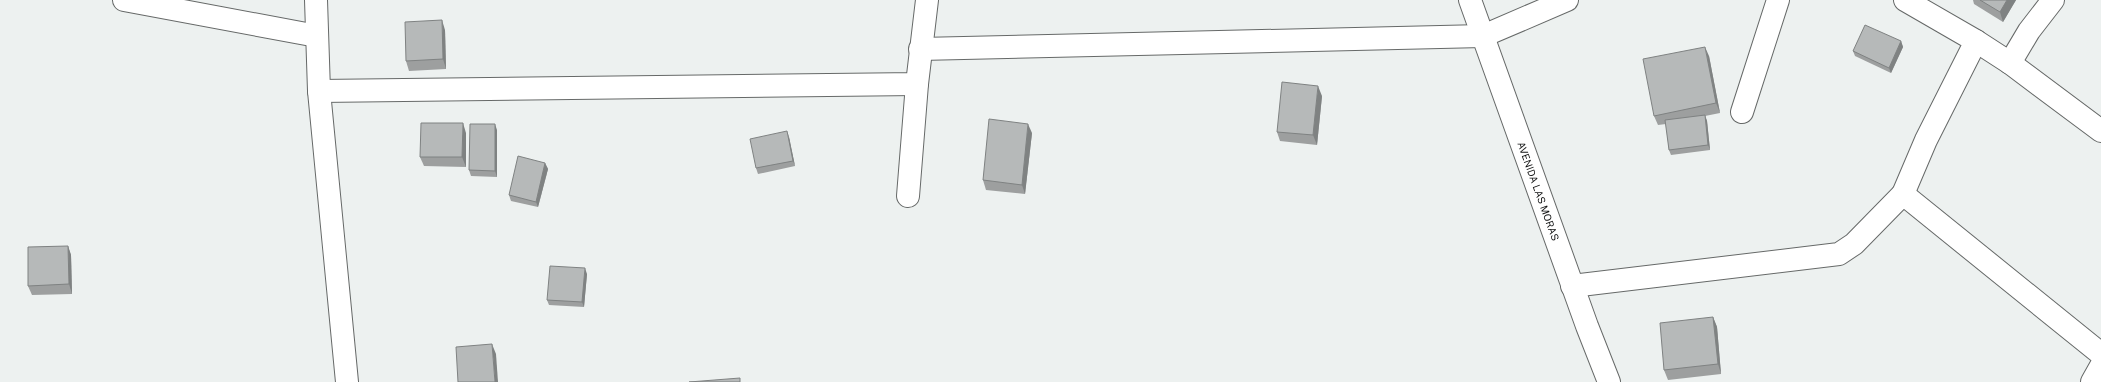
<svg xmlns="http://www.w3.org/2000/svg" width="2101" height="382" viewBox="0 0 2101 382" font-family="'Public Sans',sans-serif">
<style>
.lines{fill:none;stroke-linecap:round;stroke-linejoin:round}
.minor-casing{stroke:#666968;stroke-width:24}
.minor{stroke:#fff;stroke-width:22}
.wall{fill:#9d9f9f}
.shaded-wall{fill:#7f8282}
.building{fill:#b6b9b9;stroke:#7f8282}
.labels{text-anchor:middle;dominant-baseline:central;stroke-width:3.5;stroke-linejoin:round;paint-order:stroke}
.street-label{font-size:10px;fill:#101111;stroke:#edf1f0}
</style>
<rect width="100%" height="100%" fill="#edf1f0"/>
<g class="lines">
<!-- minor casing -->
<g class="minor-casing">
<g id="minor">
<polyline points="124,0 317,36"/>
<polyline points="316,0 319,91 347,382"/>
<path id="s1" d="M1470 0 1587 326 1609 382"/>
<polyline points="1976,41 2010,63 2101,131"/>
<polyline points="920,49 1483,36 1567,0"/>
<polyline points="2010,63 2029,31 2053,0"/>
<polyline points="319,91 917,84 927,0"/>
<polyline points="1742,112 1778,0"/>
<polyline points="1903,194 1926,140 1976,41 1905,0"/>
<polyline points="908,196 917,84"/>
<polyline points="1572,286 1839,254 1854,244 1903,194 2101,354"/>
<polyline points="2092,382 2101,366"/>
</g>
</g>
<!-- minor -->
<use href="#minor" class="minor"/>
</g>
<!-- wall -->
<g class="wall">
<polygon points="1973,0 2016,0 2003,22 1974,4"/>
<polygon points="445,30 446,69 409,71 406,61"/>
<polygon points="1901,41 1903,47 1891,73 1855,56 1853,51"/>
<polygon points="1709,56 1720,113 1705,116 1707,121 1710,150 1671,155 1669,150 1666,124 1658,125 1654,116"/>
<polygon points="1322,96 1317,145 1280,141 1277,132"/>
<polygon points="497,130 497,177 471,176 469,170"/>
<polygon points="466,133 466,167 424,166 420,157"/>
<polygon points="1032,133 1025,194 986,190 983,180"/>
<polygon points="789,137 795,166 758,174 756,168"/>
<polygon points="545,163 548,169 538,207 511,201 509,195"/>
<polygon points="68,246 71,255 72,294 32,295 28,286"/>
<polygon points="587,274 584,307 549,305 547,300"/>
<polygon points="1713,317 1717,327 1721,374 1668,380 1664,370"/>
</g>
<!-- shaded-wall -->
<g class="shaded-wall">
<polygon points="2007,0 2016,0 2003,22 2000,12"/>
<polygon points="442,20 445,30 446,69 443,59"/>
<polygon points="1901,41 1903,47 1891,73 1889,68"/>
<polygon points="1705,47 1709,56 1720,113 1716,103"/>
<polygon points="1318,86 1322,96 1317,145 1313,135"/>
<polygon points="1705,115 1707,121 1710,150 1708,145"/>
<polygon points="463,123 466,133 466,167 462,157"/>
<polygon points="495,124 497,130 497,177 495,171"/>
<polygon points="1028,124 1032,133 1025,194 1022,185"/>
<polygon points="787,131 789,137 795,166 793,161"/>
<polygon points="545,163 548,169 538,207 536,202"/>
<polygon points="68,246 71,255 72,294 69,284"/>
<polygon points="585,268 587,274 584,307 582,302"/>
<polygon points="1713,317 1717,327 1721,374 1718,364"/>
<polygon points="492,344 496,354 498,382 495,382"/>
</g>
<!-- building -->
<g class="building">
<polygon points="1980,0 2007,0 2000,12"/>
<polygon points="442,20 443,59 406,61 405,22"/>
<polygon points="1865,25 1901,41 1889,68 1853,51"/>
<polygon points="1705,47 1716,103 1654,116 1643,59"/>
<polygon points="1282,82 1318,86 1313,135 1277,132"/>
<polygon points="1705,115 1708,145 1669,150 1665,120"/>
<polygon points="989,119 1028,124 1022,185 983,180"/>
<polygon points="421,123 463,123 462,157 420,157"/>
<polygon points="470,124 495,124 495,171 469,170"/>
<polygon points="787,131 793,161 756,168 750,139"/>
<polygon points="518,156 545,163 536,202 509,195"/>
<polygon points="68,246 69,284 28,286 28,247"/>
<polygon points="550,266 585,268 582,302 547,300"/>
<polygon points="1713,317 1718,364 1664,370 1660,323"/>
<polygon points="492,344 495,382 458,382 456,347"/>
<polygon points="740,378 740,382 689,382"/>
</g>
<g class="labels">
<!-- street labels -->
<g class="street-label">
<text stroke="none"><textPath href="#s1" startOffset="203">AVENIDA LAS MORAS</textPath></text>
</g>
</g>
</svg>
